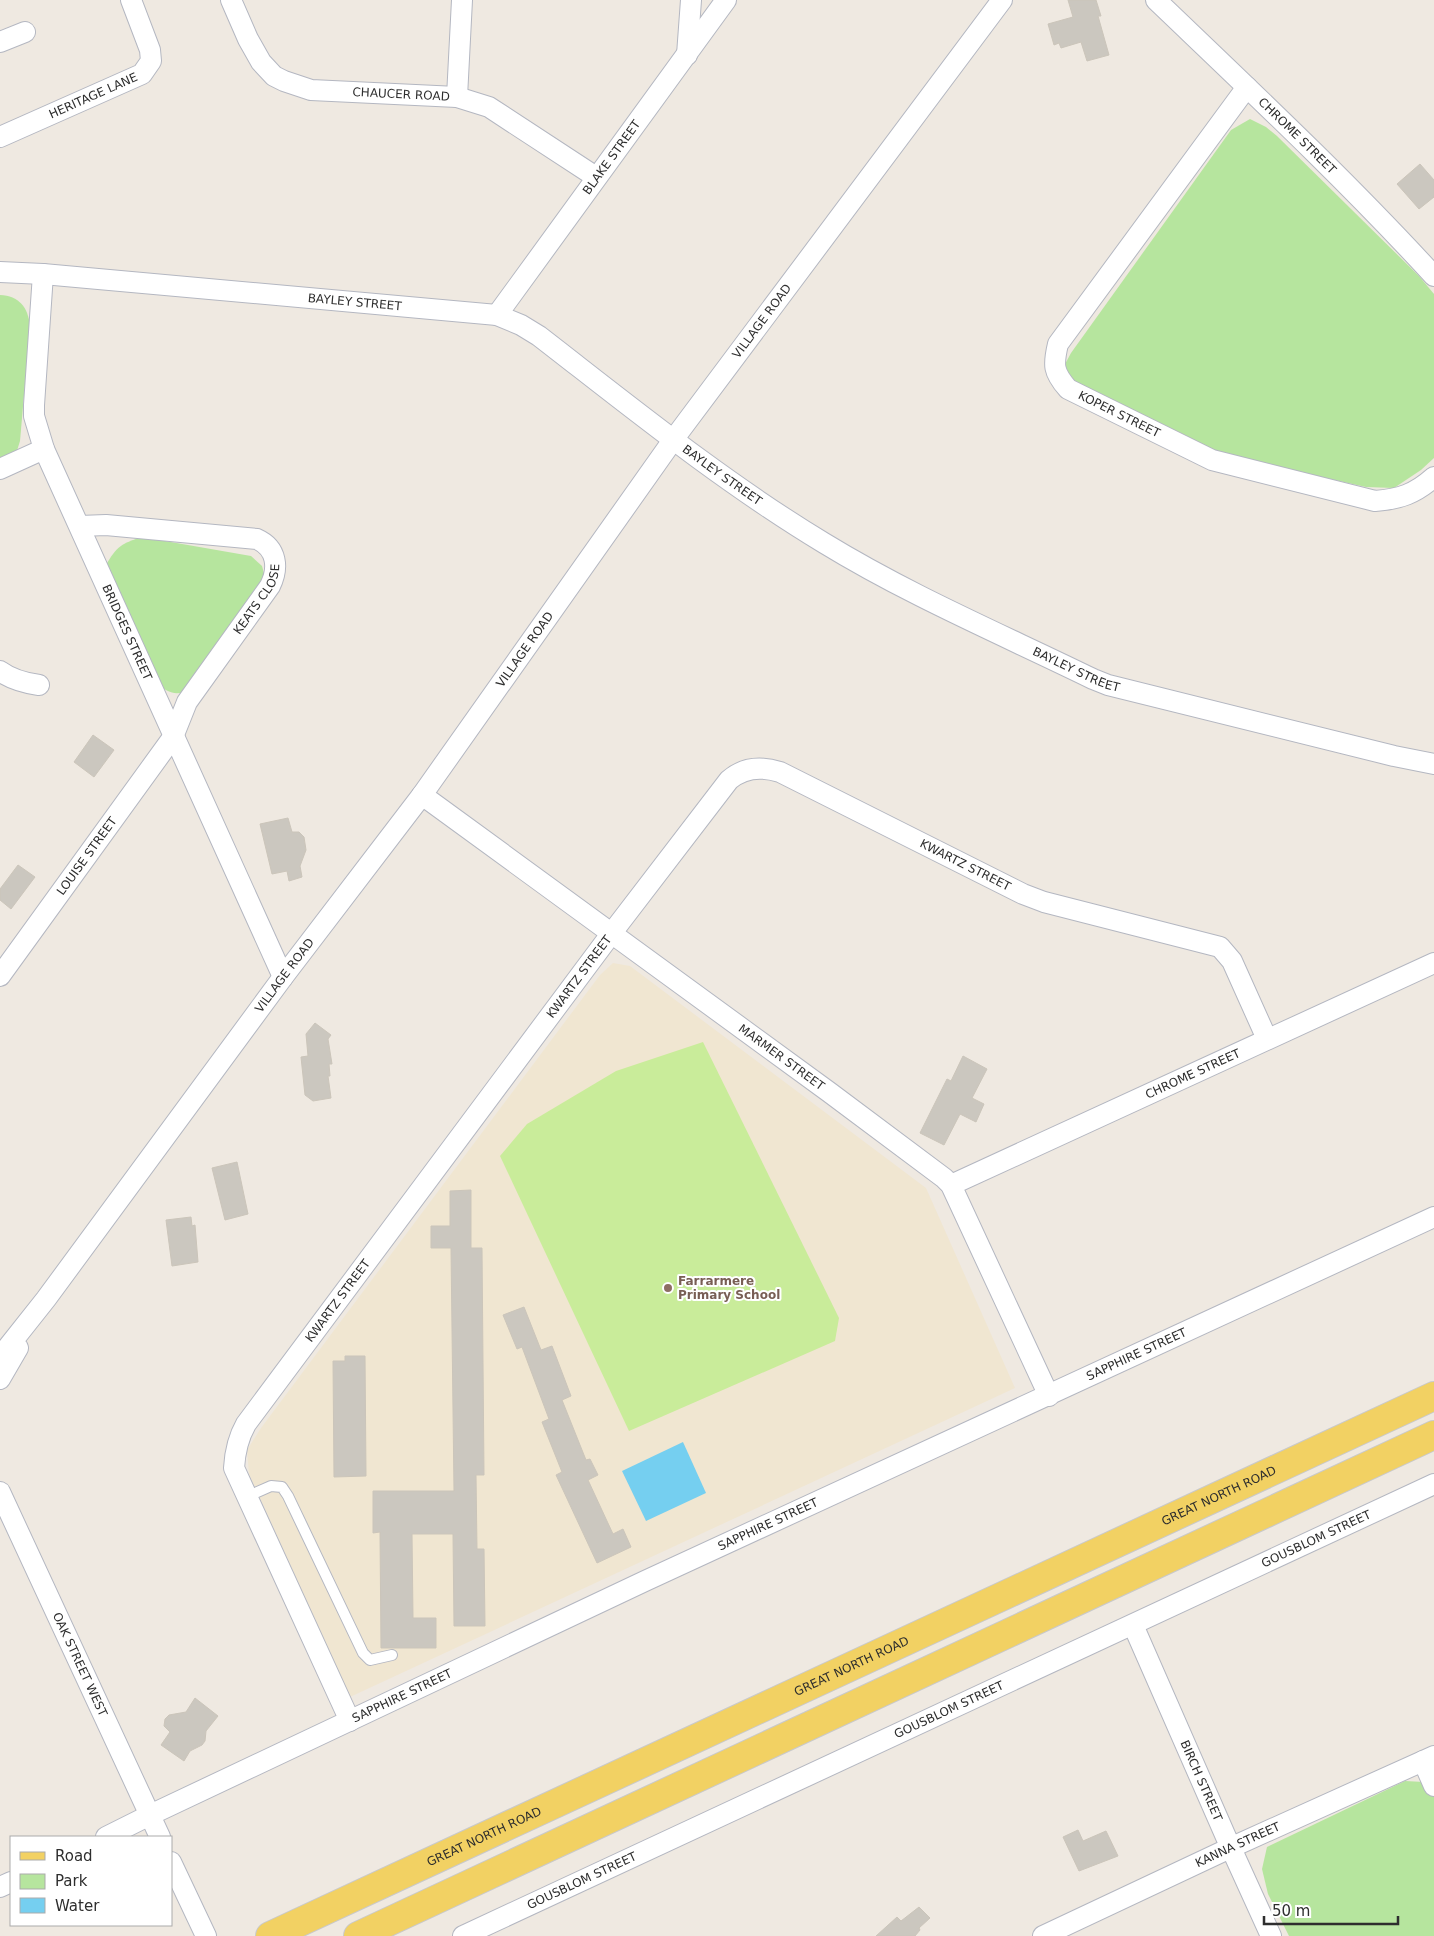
<svg xmlns="http://www.w3.org/2000/svg" width="1434" height="1936" viewBox="0 0 1434 1936" font-family="'DejaVu Sans',sans-serif">
<style>
.education{fill:#f0e6d1}
.green{fill:#b6e59e}
.pitch{fill:#c9ec9a}
.water{fill:#75cff0}
.building{fill:#cbc7bf;stroke:#cbc5ba}
.lines{fill:none;stroke-linecap:round;stroke-linejoin:round}
.lane-casing{stroke:#b4b7c1;stroke-width:12}
.street-casing{stroke:#b4b7c1;stroke-width:22}
.primary-casing{stroke:#c9c9c9;stroke-width:30}
.lane{stroke:#fff;stroke-width:10}
.street{stroke:#fff;stroke-width:20}
.primary{stroke:#f2d163;stroke-width:28}
.education-dot{fill:#8d6e63;stroke:#fff;stroke-width:2}
.labels{text-anchor:middle;dominant-baseline:central;stroke-width:4;stroke-linejoin:round;paint-order:stroke}
.street-label{font-size:12px;fill:#2e2e2e;stroke:#fff}
.education-label{font-size:12px;font-weight:bold;fill:#785e54;stroke:#fff;text-anchor:start}
</style>
<rect width="100%" height="100%" fill="#efe9e1"/>
<!-- education -->
<polygon class="education" points="613,963 630,966 926,1188 1015,1388 350,1697 249,1474 247,1450 261,1428 600,975"/>
<!-- green -->
<g class="green">
<polygon points="1250,119 1266,127 1277,136 1419,276 1434,294 1434,458 1421,470 1394,488 1366,487 1215,453 1077,393 1064,366 1071,353 1231,130"/>
<path d="M0 295C19 296 28 307 30 326L20 441 15 457 0 468Z"/>
<path d="M142 537 251 556 262 566 266 581 192 690C176 695 170 695 157 683L106 565C116 547 122 543 142 537Z"/>
<polygon points="1405,1781 1424,1782 1434,1792 1434,1936 1289,1936 1268,1894 1262,1869 1267,1847"/>
</g>
<!-- pitch -->
<polygon class="pitch" points="703,1042 839,1318 835,1341 629,1431 500,1156 527,1124 616,1071"/>
<!-- water -->
<polygon class="water" points="683,1442 706,1493 646,1521 622,1471"/>
<!-- building -->
<g class="building">
<polygon points="1068,0 1096,0 1101,16 1098,16 1109,55 1087,61 1081,42 1061,48 1059,43 1054,45 1048,24 1073,17"/>
<polygon points="1420,164 1434,180 1434,197 1419,209 1397,184"/>
<polygon points="93,735 114,750 94,777 74,762"/>
<polygon points="288,818 292,832 299,832 304,837 306,850 300,866 302,877 289,881 287,871 272,874 260,824"/>
<polygon points="18,865 35,877 11,909 0,900 0,889"/>
<polygon points="315,1023 331,1035 328,1039 332,1064 329,1064 330,1076 328,1076 331,1098 313,1101 305,1095 301,1057 308,1056 306,1034"/>
<polygon points="963,1056 987,1069 972,1098 984,1104 976,1122 960,1114 944,1145 920,1133 947,1079 951,1081"/>
<polygon points="237,1162 248,1214 225,1220 212,1168"/>
<polygon points="471,1190 471,1248 482,1248 484,1475 476,1475 477,1549 484,1549 485,1626 454,1626 453,1534 412,1534 413,1618 436,1618 436,1648 381,1648 380,1532 373,1533 373,1491 454,1491 451,1248 431,1248 431,1226 450,1226 450,1191"/>
<polygon points="191,1217 192,1226 195,1225 198,1262 172,1266 166,1220"/>
<polygon points="524,1307 541,1350 552,1346 571,1396 562,1400 586,1460 590,1459 598,1475 588,1480 613,1534 623,1529 631,1547 597,1563 556,1475 562,1472 542,1422 549,1419 522,1347 517,1349 503,1315"/>
<polygon points="345,1356 365,1356 366,1476 334,1477 333,1361 345,1361"/>
<polygon points="195,1698 218,1716 206,1731 205,1741 202,1745 190,1751 184,1761 161,1745 170,1732 164,1726 165,1719 169,1715 186,1712"/>
<polygon points="1078,1830 1083,1841 1106,1831 1118,1856 1079,1871 1063,1837"/>
<polygon points="919,1907 930,1918 919,1928 920,1930 915,1936 876,1936 897,1917 901,1921"/>
</g>
<g class="lines">
<!-- lane casing -->
<g class="lane-casing">
<polyline id="lane" points="246,1497 271,1486 282,1487 288,1496 363,1653 370,1660 392,1655"/>
</g>
<!-- street casing -->
<g class="street-casing">
<g id="street">
<path id="s1" d="M231 0 248 39 261 62 274 76 284 81 311 90 457 97 489 107 596 177"/>
<path id="s2" d="M1156 0C1250 90 1346 180 1434 276"/>
<polyline points="0,42 25,32"/>
<polyline points="687,55 691,0"/>
<path id="s3" d="M1247 87 1058 344C1053 365 1053 372 1068 389L1212 460 1375 501C1400 499 1415 494 1434 477"/>
<polyline points="457,97 462,0"/>
<path id="s4" d="M0 137 142 74 151 61 150 50 131 0"/>
<path id="s5" d="M0 272 43 274 497 315 521 325 539 336C632 408 723 482 824 543 909 595 1003 635 1093 679L1108 685 1394 756 1434 764"/>
<path id="s6" d="M43 274 34 405V416L44 449 283 977"/>
<path id="s7" d="M497 315 726 0"/>
<polyline points="0,469 44,449"/>
<path d="M0 671C12 680 25 683 39 685"/>
<path id="s8" d="M422 795 829 1092 944 1178 951 1185 1049 1396"/>
<path id="s9" d="M0 976 173 737 187 702 270 586C279 568 277 548 257 539L106 525 80 526"/>
<path id="s10" d="M951 1185 1434 963"/>
<path id="s11" d="M0 1357 46 1299 283 977 422 795 673 440 1002 0"/>
<polyline points="0,1379 18,1348"/>
<path id="s12" d="M0 1492 160 1837"/>
<path id="s13" d="M1133 1625 1226 1837 1271 1936"/>
<path id="s14" d="M350 1721 234 1468C235 1451 238 1438 246 1424L611 934 729 780C744 767 761 766 780 772L1023 894 1044 902 1220 947 1232 961 1267 1039"/>
<polyline points="1423,1761 1434,1786"/>
<path id="s15" d="M106 1837 150 1815 645 1581 1434 1217"/>
<polyline points="171,1862 206,1936"/>
<polyline points="0,1887 11,1882"/>
<path id="s16" d="M463 1936 1434 1484"/>
<path id="s17" d="M1043 1936 1230 1848 1434 1756"/>
</g>
</g>
<!-- primary casing -->
<g class="primary-casing">
<g id="primary">
<path id="s18" d="M270 1936 1434 1396"/>
<polyline points="358,1936 1434,1435"/>
</g>
</g>
<!-- lane -->
<use href="#lane" class="lane"/>
<!-- street -->
<use href="#street" class="street"/>
<!-- primary -->
<use href="#primary" class="primary"/>
</g>
<!-- markers -->
<circle class="education-dot" cx="668" cy="1288" r="5"/>
<g class="labels">
<!-- street labels -->
<g class="street-label">
<text stroke="none"><textPath href="#s4" startOffset="102">HERITAGE LANE</textPath></text>
<text stroke="none"><textPath href="#s1" startOffset="218">CHAUCER ROAD</textPath></text>
<text stroke="none"><textPath href="#s2" startOffset="196">CHROME STREET</textPath></text>
<text stroke="none"><textPath href="#s7" startOffset="195">BLAKE STREET</textPath></text>
<text stroke="none"><textPath href="#s5" startOffset="356">BAYLEY STREET</textPath></text>
<text stroke="none"><textPath href="#s11" startOffset="1286">VILLAGE ROAD</textPath></text>
<text stroke="none"><textPath href="#s3" startOffset="425">KOPER STREET</textPath></text>
<text stroke="none"><textPath href="#s5" startOffset="776">BAYLEY STREET</textPath></text>
<text stroke="none"><textPath href="#s9" startOffset="458">KEATS CLOSE</textPath></text>
<text stroke="none"><textPath href="#s6" startOffset="378">BRIDGES STREET</textPath></text>
<text stroke="none"><textPath href="#s11" startOffset="881">VILLAGE ROAD</textPath></text>
<text stroke="none"><textPath href="#s5" startOffset="1181">BAYLEY STREET</textPath></text>
<text stroke="none"><textPath href="#s9" startOffset="148">LOUISE STREET</textPath></text>
<text stroke="none"><textPath href="#s14" startOffset="1391">KWARTZ STREET</textPath></text>
<text stroke="none"><textPath href="#s11" startOffset="476">VILLAGE ROAD</textPath></text>
<text stroke="none"><textPath href="#s14" startOffset="882">KWARTZ STREET</textPath></text>
<text stroke="none"><textPath href="#s8" startOffset="445">MARMER STREET</textPath></text>
<text stroke="none"><textPath href="#s10" startOffset="266">CHROME STREET</textPath></text>
<text stroke="none"><textPath href="#s14" startOffset="478">KWARTZ STREET</textPath></text>
<text stroke="none"><textPath href="#s15" startOffset="1138">SAPPHIRE STREET</textPath></text>
<text stroke="none"><textPath href="#s18" startOffset="1046">GREAT NORTH ROAD</textPath></text>
<text stroke="none"><textPath href="#s15" startOffset="732">SAPPHIRE STREET</textPath></text>
<text stroke="none"><textPath href="#s16" startOffset="941">GOUSBLOM STREET</textPath></text>
<text stroke="none"><textPath href="#s12" startOffset="190">OAK STREET WEST</textPath></text>
<text stroke="none"><textPath href="#s18" startOffset="641">GREAT NORTH ROAD</textPath></text>
<text stroke="none"><textPath href="#s15" startOffset="328">SAPPHIRE STREET</textPath></text>
<text stroke="none"><textPath href="#s16" startOffset="536">GOUSBLOM STREET</textPath></text>
<text stroke="none"><textPath href="#s13" startOffset="170">BIRCH STREET</textPath></text>
<text stroke="none"><textPath href="#s18" startOffset="236">GREAT NORTH ROAD</textPath></text>
<text stroke="none"><textPath href="#s17" startOffset="215">KANNA STREET</textPath></text>
<text stroke="none"><textPath href="#s16" startOffset="131">GOUSBLOM STREET</textPath></text>
</g>
<!-- education labels -->
<g class="education-label">
<text x="678" y="1281">Farrarmere<tspan x="678" dy="14">Primary School</tspan></text>
</g>
</g>
<!-- legend -->
<rect x="10" y="1836" width="162" height="90" fill="#ffffff" stroke="#ababab"/>
<rect x="20" y="1852" width="25" height="8" fill="#f2d163" stroke="#ababab"/>
<text x="55" y="1861" font-size="15" fill="#2e2e2e">Road</text>
<rect x="20" y="1874" width="25" height="15" fill="#b6e59e" stroke="#ababab"/>
<text x="55" y="1886" font-size="15" fill="#2e2e2e">Park</text>
<rect x="20" y="1898" width="25" height="15" fill="#75cff0" stroke="#ababab"/>
<text x="55" y="1911" font-size="15" fill="#2e2e2e">Water</text>
<!-- scale -->
<path d="M1264 1916v8h134v-8" fill="none" stroke="#2e2e2e" stroke-width="2.5"/>
<text x="1272" y="1916" font-size="15" fill="#2e2e2e" stroke="#ffffff" stroke-width="4" paint-order="stroke">50 m</text>
</svg>
